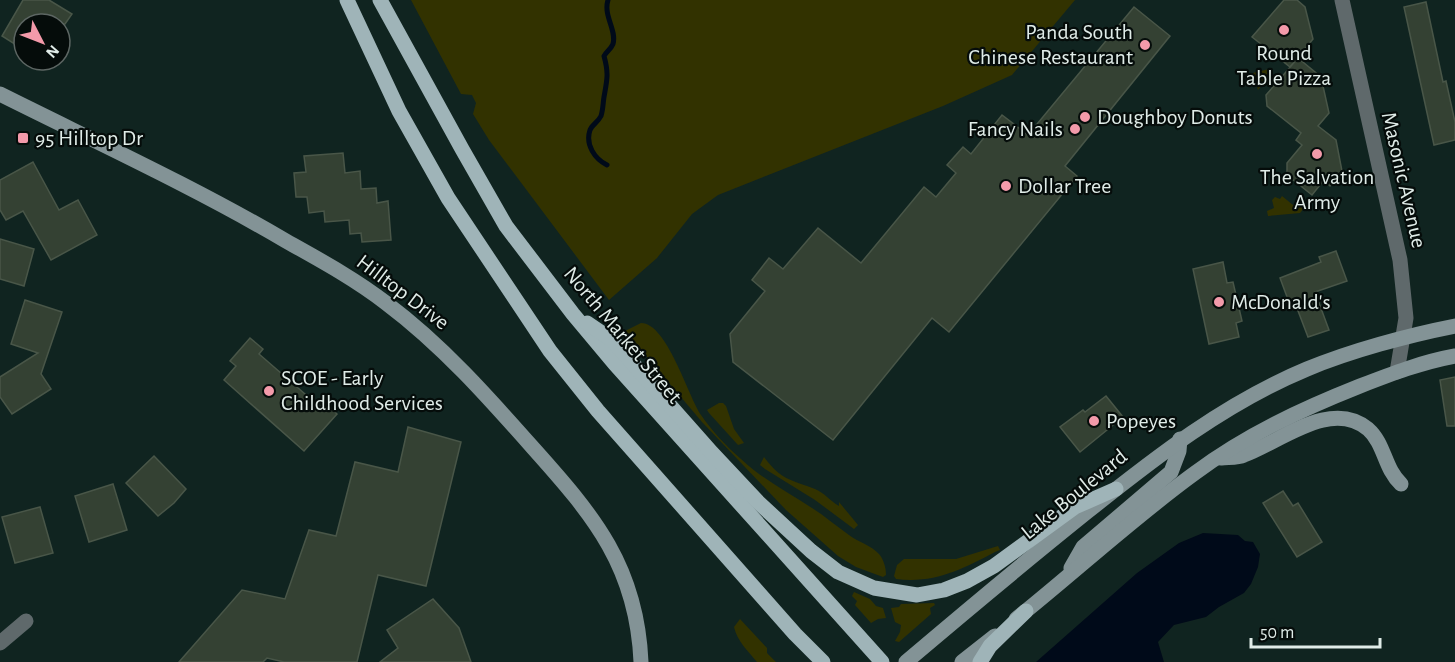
<svg xmlns="http://www.w3.org/2000/svg" width="1455" height="662" viewBox="0 0 1455 662" font-family="'Alegreya Sans',sans-serif">
<style>
.green{fill:#323200}
.water{fill:#000a19}
.lines{fill:none;stroke-linecap:round;stroke-linejoin:round}
.stream{stroke:#000a19;stroke-width:5}
.building{fill:#344133;stroke:#495648;stroke-width:1.5}
.minor{stroke:#5f696b;stroke-width:15}
.secondary{stroke:#839396;stroke-width:15}
.primary{stroke:#9fb4b8;stroke-width:15}
.poi-dot{fill:#f39aaa;stroke:#050c0a;stroke-width:2}
.labels{text-anchor:middle;dominant-baseline:central;stroke-width:4.5;stroke-linejoin:round;paint-order:stroke}
.poi-label{font-size:22px;fill:#e0ece8;stroke:#050c0a;text-anchor:start}
.street-label{font-size:22px;fill:#e0ece8;stroke:#050c0a}
</style>
<rect width="100%" height="100%" fill="#102420"/>
<!-- green -->
<g class="green">
<polygon points="411,0 1075,0 1012,75 943,106 718,195 692,214 657,258 609,300 489,140 473,114 476,103 472,95 461,94"/>
<polygon points="1269,69 1273,72 1258,90 1253,73"/>
<polygon points="1282,196 1293,205 1296,202 1304,208 1300,213 1268,216 1267,211 1274,208 1272,200 1275,197 1280,199"/>
<path d="M641 323C667 323 688 396 701 415 712 431 726 446 741 459 762 479 788 492 812 508 825 516 836 526 849 535 858 542 871 545 879 554 884 560 886 568 886 575L883 577 856 567 838 556 786 510 702 422 625 331Z"/>
<polygon points="719,403 723,403 726,406 734,429 744,443 738,445 709,413 707,410"/>
<path d="M764 457C782 481 790 479 815 489 825 493 830 501 839 506V502L858 525 854 529 815 500 765 469 760 465Z"/>
<path d="M998 546 1000 550 995 552C963 569 934 584 896 579L894 576 897 565 904 559H956Z"/>
<polygon points="854,592 870,599 876,606 883,608 886,618 878,619 871,623 855,605 857,601 852,596"/>
<polygon points="934,603 935,605 930,608 931,614 899,642 895,641 900,632 901,625 895,622 891,608 899,607 901,604"/>
<path d="M740 619 767 648V653L776 662H757C748 651 737 641 734 627Z"/>
</g>
<!-- water -->
<polygon class="water" points="1203,533 1238,535 1245,541 1253,542 1260,554 1258,567 1251,584 1244,593 1219,607 1206,617 1174,625 1158,642 1164,662 1036,662 1137,573 1179,543"/>
<g class="lines">
<!-- stream -->
<path class="stream" d="M607 165C595 159 585 145 590 130 592 125 598 122 601 116 603 110 603 103 604 97 607 80 609 74 604 56 606 52 611 49 613 44 617 30 603 16 608 0"/>
</g>
<!-- building -->
<g class="building">
<polygon points="23,0 49,0 72,14 65,24 24,24 24,50 2,36"/>
<polygon points="1284,0 1297,0 1305,7 1313,39 1290,67 1252,37"/>
<polygon points="1426,2 1443,82 1446,81 1455,122 1455,140 1434,145 1404,7"/>
<polygon points="1134,7 1170,36 1065,166 1077,176 949,332 932,318 833,440 733,362 730,334 765,291 752,280 769,258 783,269 818,228 861,263 924,187 936,197 956,173 947,165 963,147 971,154 1002,115 1028,135"/>
<polygon points="1298,58 1321,77 1329,113 1318,126 1336,140 1342,171 1330,186 1324,180 1312,195 1287,175 1287,163 1302,145 1296,140 1301,133 1267,106 1266,95"/>
<polygon points="343,153 345,173 360,171 361,189 376,188 377,203 388,201 391,240 362,242 361,233 350,234 349,220 325,222 324,211 309,213 307,197 296,197 294,173 306,172 304,156"/>
<polygon points="33,162 59,210 78,200 97,235 51,260 23,211 6,220 0,210 0,180"/>
<polygon points="0,239 34,249 24,286 0,279"/>
<polygon points="1336,251 1347,281 1315,292 1329,330 1308,337 1295,303 1290,305 1280,278 1321,262 1319,257"/>
<polygon points="1223,262 1227,283 1233,282 1242,321 1236,323 1239,337 1209,344 1193,269"/>
<polygon points="25,300 62,312 41,374 51,389 12,414 0,397 0,377 38,353 11,344"/>
<polygon points="250,338 263,349 259,354 320,407 324,402 337,414 304,451 224,380 236,366 230,361"/>
<polygon points="1455,377 1455,426 1447,426 1440,380"/>
<polygon points="1106,396 1123,417 1080,452 1060,427 1083,410 1085,412"/>
<polygon points="408,427 461,442 426,586 378,575 357,662 284,662 267,658 263,662 179,662 242,590 285,599 309,530 336,536 355,462 398,472"/>
<polygon points="154,456 186,489 174,503 158,516 126,483"/>
<polygon points="113,484 127,530 89,542 75,496"/>
<polygon points="1283,491 1293,506 1298,503 1322,542 1297,557 1263,503"/>
<polygon points="40,507 53,553 15,563 2,517"/>
<polygon points="433,599 459,628 471,662 380,662 398,648 387,630"/>
</g>
<g class="lines">
<!-- minor -->
<g class="minor">
<polyline points="1342,0 1400,260 1406,318 1397,372"/>
<polyline points="0,643 26,621"/>
</g>
<!-- secondary -->
<g class="secondary">
<path d="M0 94C96 142 194 187 286 241 320 260 355 279 386 303 442 345 488 397 534 449 594 516 637 567 641 662"/>
<path d="M1221 458C1228 457 1237 458 1244 455 1280 442 1331 398 1368 429 1385 444 1384 468 1401 484"/>
<polyline points="1071,568 1083,547 1171,472 1179,451 1180,439"/>
<path d="M1016 619C1076 571 1133 518 1195 473 1246 435 1302 409 1360 386 1391 374 1422 362 1455 356"/>
<path d="M906 662C966 611 1026 561 1087 512 1156 457 1225 403 1307 369 1350 351 1409 335 1455 326"/>
<polyline points="962,662 995,636"/>
</g>
<!-- primary -->
<g class="primary">
<polyline points="347,0 399,111 448,198 550,351 598,411 795,634 823,662"/>
<polyline points="380,0 462,149 506,226 573,314 614,363 882,662"/>
<polyline points="587,323 612,340 712,453 758,502 811,551 838,572 874,588 917,595 944,590 967,581 994,566 1075,507 1116,489"/>
<polyline points="980,662 990,646 1026,611"/>
</g>
</g>
<!-- markers -->
<g class="poi-dot">
<circle cx="1284" cy="30" r="6"/>
<circle cx="1145" cy="45" r="6"/>
<circle cx="1085" cy="117" r="6"/>
<circle cx="1075" cy="129" r="6"/>
<rect x="17" y="132" width="12" height="12" rx="3"/>
<circle cx="1317" cy="154" r="6"/>
<circle cx="1006" cy="186" r="6"/>
<circle cx="1219" cy="302" r="6"/>
<circle cx="269" cy="391" r="6"/>
<circle cx="1094" cy="421" r="6"/>
</g>
<g class="labels">
<!-- poi labels -->
<g class="poi-label">
<text x="1133" y="32" text-anchor="end">Panda South<tspan x="1133" dy="25">Chinese Restaurant</tspan></text>
<text x="1284" y="53" text-anchor="middle">Round<tspan x="1284" dy="25">Table Pizza</tspan></text>
<text x="1097" y="117">Doughboy Donuts</text>
<text x="1063" y="129" text-anchor="end">Fancy Nails</text>
<text x="35" y="138">95 Hilltop Dr</text>
<text x="1317" y="177" text-anchor="middle">The Salvation<tspan x="1317" dy="25">Army</tspan></text>
<text x="1018" y="186">Dollar Tree</text>
<text x="1231" y="302">McDonald's</text>
<text x="281" y="378">SCOE - Early<tspan x="281" dy="25">Childhood Services</tspan></text>
<text x="1106" y="421">Popeyes</text>
</g>
<!-- street labels -->
<g class="street-label">
<text transform="translate(1404 180) rotate(77)">Masonic Avenue</text>
<text transform="translate(403 292) rotate(37)">Hilltop Drive</text>
<text transform="translate(623 335) rotate(50)">North Market Street</text>
<text transform="translate(1074 494) rotate(-39)">Lake Boulevard</text>
</g>
</g>
<!-- north arrow -->
<g transform="translate(42 42) rotate(132)"><circle r="28" fill="#050c0a" stroke="#5d6663" stroke-width="1.5"/>
<path d="M0-4.5L10 22L0 15L-10 22Z" fill="#f39aaa"/>
<text y="-9" font-size="16" font-weight="bold" text-anchor="middle" fill="#e0ece8">N</text>
</g>
<!-- scale -->
<path d="M1251 638v9h129v-9" fill="none" stroke="#e0ece8" stroke-width="3"/>
<text x="1260" y="638" font-size="18" fill="#e0ece8" stroke="#050c0a" stroke-width="4.5" paint-order="stroke">50 m</text>
</svg>
